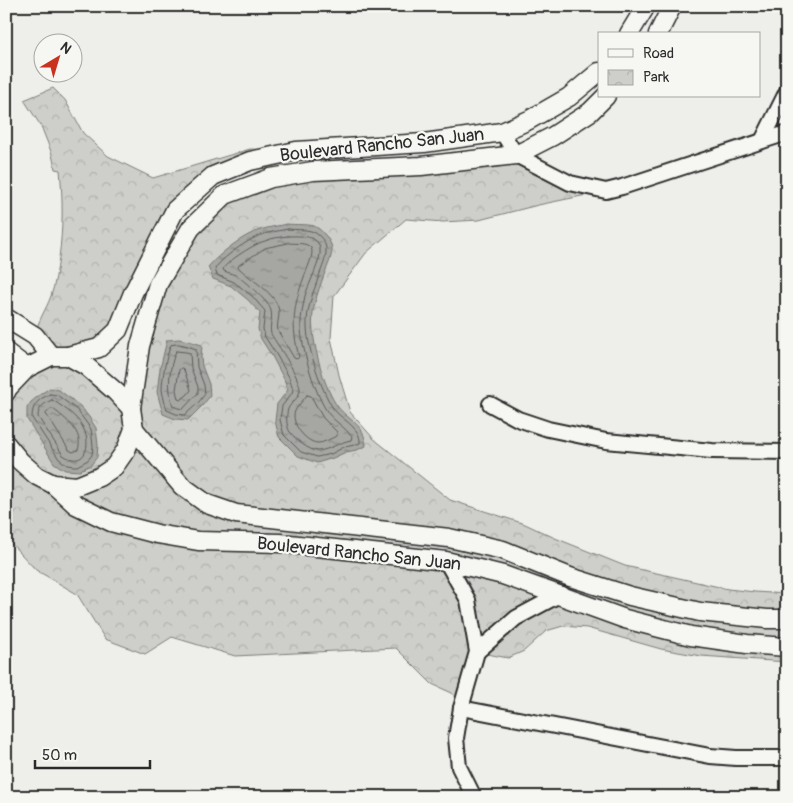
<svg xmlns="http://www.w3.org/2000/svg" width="793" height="803" viewBox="0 0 793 803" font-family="Pangolin,sans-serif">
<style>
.park{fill:url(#park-crowns);stroke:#7c7c7a}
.water{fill:url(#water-ripples);stroke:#757573}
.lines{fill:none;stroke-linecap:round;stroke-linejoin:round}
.shore{stroke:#5c5c5b;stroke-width:1}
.minor-casing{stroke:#2b2b2b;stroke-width:18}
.tertiary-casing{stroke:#2b2b2b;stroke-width:21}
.minor{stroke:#f6f6f2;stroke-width:14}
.tertiary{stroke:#f6f6f2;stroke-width:18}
.labels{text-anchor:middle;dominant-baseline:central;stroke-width:4.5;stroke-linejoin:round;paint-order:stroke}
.street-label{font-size:18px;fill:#2b2b2b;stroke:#f6f6f2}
</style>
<defs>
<pattern id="park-crowns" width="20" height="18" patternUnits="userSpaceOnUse" patternTransform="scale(1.25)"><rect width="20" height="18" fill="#cececa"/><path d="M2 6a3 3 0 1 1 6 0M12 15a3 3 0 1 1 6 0" fill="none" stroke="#b1b1ae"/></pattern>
<pattern id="water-ripples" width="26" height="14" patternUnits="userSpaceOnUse" patternTransform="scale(1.25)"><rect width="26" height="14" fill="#a6a6a3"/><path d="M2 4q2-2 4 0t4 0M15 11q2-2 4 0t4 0" fill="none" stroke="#878785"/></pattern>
</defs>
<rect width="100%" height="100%" fill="#eeeeea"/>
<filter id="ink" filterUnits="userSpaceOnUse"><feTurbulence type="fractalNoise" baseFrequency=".02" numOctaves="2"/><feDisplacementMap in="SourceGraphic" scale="10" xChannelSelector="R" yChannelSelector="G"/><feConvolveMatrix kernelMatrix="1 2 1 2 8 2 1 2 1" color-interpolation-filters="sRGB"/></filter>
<g filter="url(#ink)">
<!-- park -->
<path class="park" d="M53 88 65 100 83 133 108 156 153 178 250 149 296 151 250 161 175 210 118 330 68 355 131 408 158 284 225 195 271 178 516 155 606 191 538 205 479 220 443 222 406 219 366 253 334 296 331 338 339 375 350 412 374 439 450 500 525 524 555 538 625 566 728 589 755 592 787 594V662L701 656 661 649 587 628 563 626 546 631 524 651 508 658 477 652 461 708 452 693 432 684 396 648 235 656 172 637 145 654 105 639 77 594 36 570 6 538V392L51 356 35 336C37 322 46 310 51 296 55 284 57 271 59 258 63 228 63 200 60 170L55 169 52 154 41 126 24 100Z"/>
<!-- water -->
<g class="water">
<path d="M287 224C295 225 308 224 314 226 322 229 332 242 332 249 332 258 327 267 324 275 318 292 310 312 313 331 315 352 325 390 338 407 350 422 364 423 366 446L357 450 346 452 333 458 317 463 298 456 279 437 275 421 277 404 288 390 284 379 272 356 261 339 258 329 260 313 248 300 231 286 213 279 208 267C219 254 243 235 260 230 269 227 278 226 287 224Z"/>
<polygon points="179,339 189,341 202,345 201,358 202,366 209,384 210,396 202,406 188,420 175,419 163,414 157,392 160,369 167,340"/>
<polygon points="50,388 59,390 80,406 89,417 96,428 98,445 97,457 91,465 82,469 80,471 65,470 54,463 27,419 27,408 31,402 42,393"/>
</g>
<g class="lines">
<!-- shore -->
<g class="shore">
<path d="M288 229C295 230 304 229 311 231 319 233 327 243 326 251 326 259 322 268 319 276 313 293 306 310 307 328 308 349 321 390 333 408 340 419 361 427 360 443L355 445 344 447 331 454 317 457 301 452 284 435 280 420 282 406 292 393 293 389 289 377 276 354 265 337 263 329 265 311 252 296 234 282 217 275 215 269C220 259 249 239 261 235 269 232 279 231 288 229Z"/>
<path d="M288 236C299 236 318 234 320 249 322 259 308 285 305 296 303 307 300 319 301 330 303 353 315 394 328 413 335 422 346 428 352 437L351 440C340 442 329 450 318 451 309 451 295 439 290 432 286 426 286 415 288 409 291 402 300 398 300 389 299 376 279 347 271 334 269 325 273 319 271 311 270 302 246 283 239 277 234 274 229 273 224 271L223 269C227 261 256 243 265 241 272 238 280 237 288 236Z"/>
<path d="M289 243C295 244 307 242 311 248 315 253 306 271 304 277 293 307 291 325 299 357L297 359 294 358 278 331C276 323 281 315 278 307 273 291 248 278 238 267L239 265 265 248Z"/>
<path d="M179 344 188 346 196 349 197 367 204 385 205 394 198 403 185 415 176 414 167 410C165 404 163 396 162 390 162 378 166 356 171 345Z"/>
<path d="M176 351 186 352 190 353 191 368 198 387V393L183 409 178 408 173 406C167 389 169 367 176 351Z"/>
<polygon points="182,368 184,370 191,390 188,394 181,400 178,399 176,390 179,370"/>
<path d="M50 394 57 395 77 410 91 429 93 446 92 455 88 460 77 466H74L67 465 59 459 32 418C32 404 38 400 50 394Z"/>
<path d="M307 395 311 396 323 418 337 432V436C331 438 324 443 318 443 306 443 290 423 295 411 298 405 304 400 307 395Z"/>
<path d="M52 400 54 401C66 409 80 418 85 432 91 449 83 468 63 455L38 417C38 408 44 403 52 400Z"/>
<path d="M51 409H53C66 419 84 432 78 450L73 452 69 450 46 414Z"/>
</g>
<!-- minor casing -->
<g class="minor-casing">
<g id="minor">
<polyline points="502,132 516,155 570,183 606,191 622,187 787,133"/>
<polyline points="762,141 787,91"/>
<polyline points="490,404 518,419 548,429 606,441 712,451 787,452"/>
<polyline points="446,561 468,600 477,652 461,708 456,738 459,767 473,795"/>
<polyline points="477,652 516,618 559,595"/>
<polyline points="461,708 710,756 736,758 787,758"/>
</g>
</g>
<!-- tertiary casing -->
<g class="tertiary-casing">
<g id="tertiary">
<polyline points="629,34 646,6"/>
<polyline points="658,34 672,6"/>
<polyline points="6,318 35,336 51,356"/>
<polyline points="6,352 27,368"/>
<polyline points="68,356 99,348 118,330 133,293 175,210 213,176 250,161 296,151 424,143 502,132 529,120 569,97 599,72"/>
<polyline points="6,392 8,388 27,368 51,356 68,356 86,366 116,392 131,408 134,429 126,450 114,467 99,477 77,486 53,484 37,476 20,461 6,444"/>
<polyline points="131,408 140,346 158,284 191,228 225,195 271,178 313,171 421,166 516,155 553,136 590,112 606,96"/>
<polyline points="134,429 182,486 207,504 236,514 449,538 503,550 570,577 630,596 700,612 767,619 787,619"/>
<polyline points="53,484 76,505 111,522 157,534 198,541 280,543 446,561 503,575 625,619 691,636 747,644 787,647"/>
</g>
</g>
<!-- minor -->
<use href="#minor" class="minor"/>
<!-- tertiary -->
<use href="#tertiary" class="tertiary"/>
</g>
</g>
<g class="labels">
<!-- street labels -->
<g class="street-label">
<text transform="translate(382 145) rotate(-6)">Boulevard Rancho San Juan</text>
<text transform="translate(359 554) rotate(6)">Boulevard Rancho San Juan</text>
</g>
</g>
<!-- margin -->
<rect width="793" height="803" fill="none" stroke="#f6f6f2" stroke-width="25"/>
<rect x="12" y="12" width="768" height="778" fill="none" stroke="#2b2b2b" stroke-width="2" filter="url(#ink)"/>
<!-- legend -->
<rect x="598" y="32" width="162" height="65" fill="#f6f6f2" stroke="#a5a5a2"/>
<rect x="608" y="49" width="25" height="8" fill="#f6f6f2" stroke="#a5a5a2"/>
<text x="643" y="58" font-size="15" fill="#2b2b2b">Road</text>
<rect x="608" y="70" width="25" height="15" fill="url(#park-crowns)" stroke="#a5a5a2"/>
<text x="643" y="82" font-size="15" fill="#2b2b2b">Park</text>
<!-- north arrow -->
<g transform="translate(58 58) rotate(38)"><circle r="24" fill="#f6f6f2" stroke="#a5a5a2"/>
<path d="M0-4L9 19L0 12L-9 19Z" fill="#c8321e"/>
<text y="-8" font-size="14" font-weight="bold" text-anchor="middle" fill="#2b2b2b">N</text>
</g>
<!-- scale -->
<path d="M35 760v8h115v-8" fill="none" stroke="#2b2b2b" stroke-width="2.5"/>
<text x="42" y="760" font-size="15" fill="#2b2b2b" stroke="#f6f6f2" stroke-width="4" paint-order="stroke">50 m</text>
</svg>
